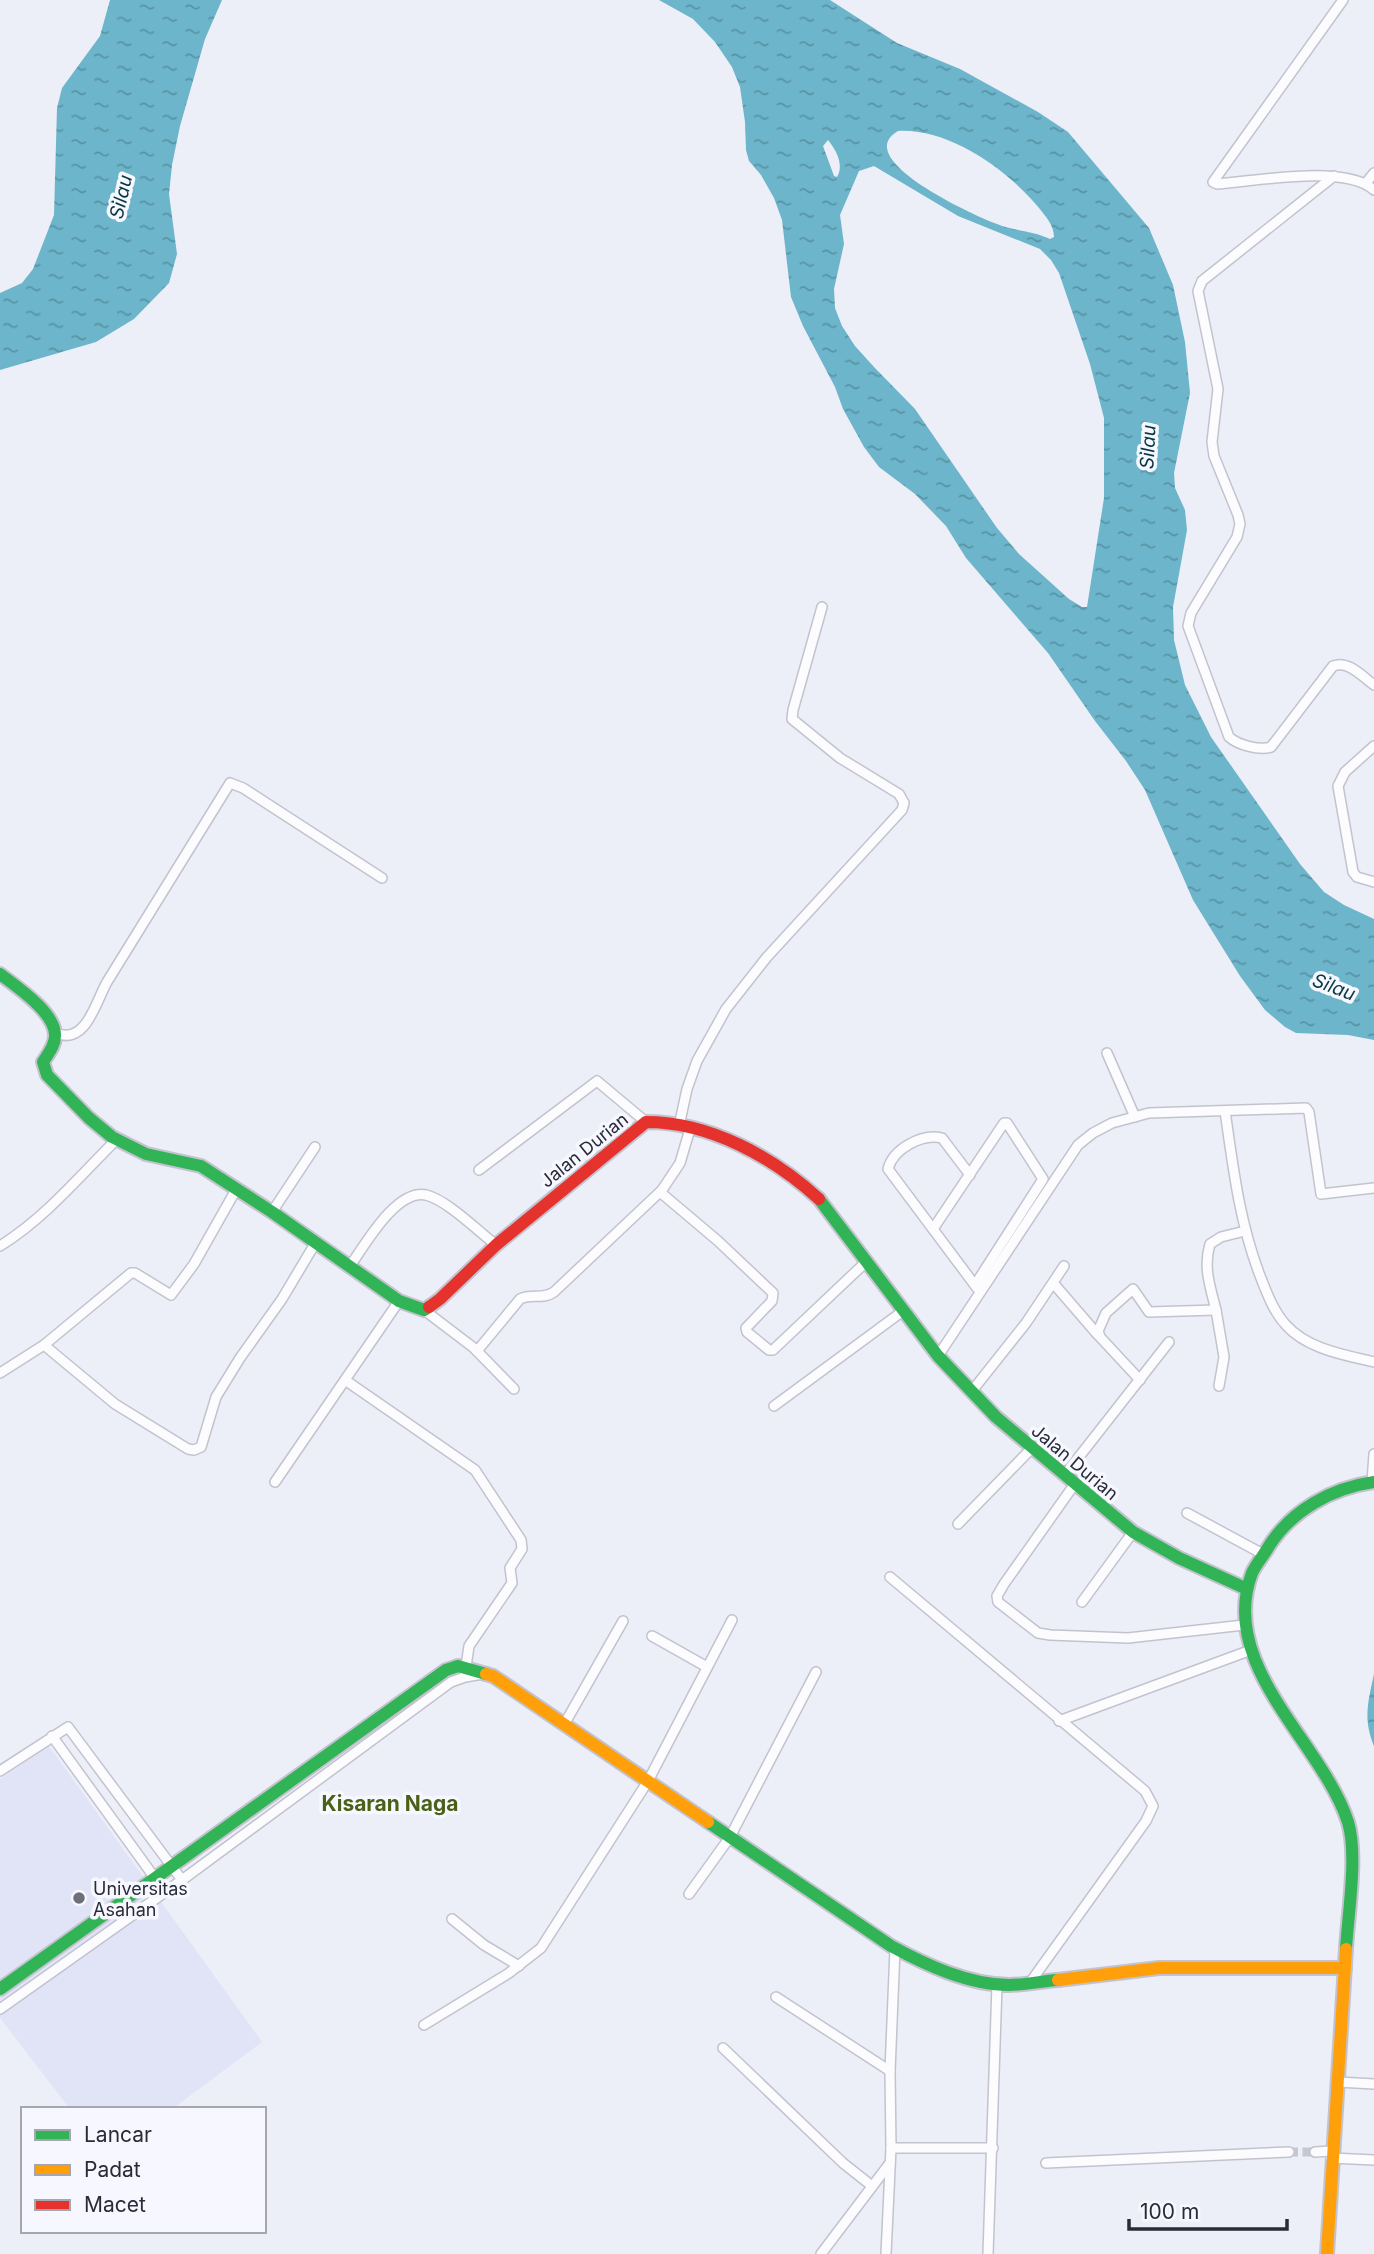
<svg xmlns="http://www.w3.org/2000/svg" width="1374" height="2254" viewBox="0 0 1374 2254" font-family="Inter,sans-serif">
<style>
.built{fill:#e1e4f6}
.water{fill:url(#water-ripples);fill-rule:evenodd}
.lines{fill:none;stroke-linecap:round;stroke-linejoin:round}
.street-tunnel{stroke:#c5c7d2;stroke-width:9;stroke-dasharray:9 4.5;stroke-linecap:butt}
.street-casing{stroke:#c2c3ce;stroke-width:12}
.fast-casing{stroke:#c2c3ce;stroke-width:16}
.slow-casing{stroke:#c2c3ce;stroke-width:16}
.jam-casing{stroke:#c2c3ce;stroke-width:16}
.street{stroke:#fcfcfe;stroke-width:9}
.fast{stroke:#30b455;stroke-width:12}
.slow{stroke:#ff9f0a;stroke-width:12}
.jam{stroke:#e5322d;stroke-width:12}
.poi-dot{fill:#6e6f7b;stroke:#f7f8ff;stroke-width:2.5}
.labels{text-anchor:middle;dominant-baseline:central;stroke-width:7;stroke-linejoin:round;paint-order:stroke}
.street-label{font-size:18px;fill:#2a2b38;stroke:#f7f8ff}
.poi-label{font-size:18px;fill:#2a2b38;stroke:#f7f8ff;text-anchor:start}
.water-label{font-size:19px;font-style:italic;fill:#073842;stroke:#f7f8ff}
.quarter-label{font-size:21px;font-weight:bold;fill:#4b6017;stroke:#f7f8ff}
</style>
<defs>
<pattern id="water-ripples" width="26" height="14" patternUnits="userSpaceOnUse" patternTransform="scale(1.75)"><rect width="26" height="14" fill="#6cb5ca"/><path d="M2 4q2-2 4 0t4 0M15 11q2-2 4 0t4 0" fill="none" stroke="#5993a5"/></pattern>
</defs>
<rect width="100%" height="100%" fill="#eceef8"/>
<!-- built -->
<polygon class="built" points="49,1746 262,2042 172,2109 70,2109 0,2018 0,1779"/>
<!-- water -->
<g class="water">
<polygon points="110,0 222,0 205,39 180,126 172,165 169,194 177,254 169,283 134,319 96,342 0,370 0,293 22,283 33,269 54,215 57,108 62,88 100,36"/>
<path d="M659 0H830L897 43 960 69 1038 112 1068 132 1149 228 1173 285 1185 342 1190 393 1174 473 1175 488 1185 510 1187 530 1173 607 1174 640 1185 685 1211 737 1300 864 1324 892 1344 905 1374 919V1040L1348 1035 1296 1033 1285 1027 1265 1010 1240 976 1193 900 1145 790 1126 761 1095 721 1048 653 966 558 946 526 915 494 879 467 864 447 843 409 835 387 803 326 791 297 782 220 774 198 761 175 749 161 746 150 745 122 740 87 732 67 715 42 693 19ZM898 131C949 128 1008 170 1039 208 1046 217 1054 225 1054 237L1050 239C1033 231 1014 231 997 224 977 217 849 159 898 131ZM828 140C837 151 844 165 837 177L834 176 823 146ZM874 166 958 216 1040 249 1051 260 1059 273 1090 364 1104 418V498L1087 607H1082L1069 599 1019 554 997 528 915 409 874 367 855 346 842 326 835 308 834 289 844 244 840 215 859 171Z"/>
<path d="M1374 1674V1746C1363 1719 1368 1702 1374 1674Z"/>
</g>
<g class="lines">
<!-- street-tunnel -->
<polyline class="street-tunnel" points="1289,2152 1315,2152"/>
<!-- street casing -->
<g class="street-casing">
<g id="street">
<path d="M1343 0 1213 182 1217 184C1256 181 1345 164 1374 190"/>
<path d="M1334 176 1202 281 1198 291 1218 389 1212 442 1214 456 1238 515 1240 524 1237 537 1191 613 1188 626 1229 737C1238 745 1260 751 1271 747L1333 666C1348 660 1362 676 1374 685"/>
<polyline points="1366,183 1374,173"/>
<polyline points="1374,746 1345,772 1338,786 1353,872 1357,877 1374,882"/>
<path d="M56 1033C86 1046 96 1001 107 982L230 783 243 788 382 878"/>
<polyline points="1107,1053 1135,1117"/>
<path d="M1225 1111C1233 1166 1239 1220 1259 1273 1266 1291 1273 1311 1286 1325 1307 1349 1345 1355 1374 1362"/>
<polyline points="679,1126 687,1089 697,1061 726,1009 767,957 902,810 904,803 899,794 840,758 792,719 793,710 822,607"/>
<polyline points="479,1170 597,1081 646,1122"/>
<path d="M970 1175 942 1138C922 1133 893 1149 888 1169L977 1288"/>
<polyline points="660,1192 718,1241 773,1293 772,1301 746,1328 747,1332 769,1350 773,1350 866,1262"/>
<polyline points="272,1212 315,1147"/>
<polyline points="933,1229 1004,1123 1007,1123 1043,1179 975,1285"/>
<path d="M0 1246C45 1218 79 1177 116 1140"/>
<path d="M350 1266C365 1245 396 1189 426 1195 447 1200 478 1231 496 1245"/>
<polyline points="1054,1284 1098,1335"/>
<polyline points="424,1310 474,1348 514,1389"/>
<polyline points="1216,1310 1224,1357 1219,1386"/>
<polyline points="44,1345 115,1404 188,1449 194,1450 201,1447 216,1397 240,1358 282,1299 316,1242"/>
<path d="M477 1351 520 1299C531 1293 543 1300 554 1292L662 1190 680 1163 690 1129"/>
<polyline points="938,1356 1078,1145 1093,1133 1112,1123 1149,1113 1306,1108 1309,1112 1321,1194 1374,1188"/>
<polyline points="0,1373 44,1345 131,1273 135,1273 171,1295 194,1264 237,1188"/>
<polyline points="345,1380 475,1470 521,1540 522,1549 510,1568 512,1583 469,1646 465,1673"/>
<path d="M1140 1380 1100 1337 1098 1331 1106 1313 1133 1289 1149 1312 1216 1310C1210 1286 1203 1267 1210 1244L1221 1237 1245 1231"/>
<polyline points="972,1391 1026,1323 1064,1266"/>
<polyline points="774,1406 903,1311"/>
<polyline points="1064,1476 1169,1342"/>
<polyline points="275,1482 399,1301"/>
<polyline points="1372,1482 1374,1454"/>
<polyline points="1074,1485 1004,1584 997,1596 998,1602 1038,1633 1050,1635 1128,1638 1244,1625"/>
<polyline points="1187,1513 1261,1553"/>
<polyline points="958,1524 1032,1448"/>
<polyline points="890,1577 1145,1791 1153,1806 1146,1821 1029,1984"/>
<polyline points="1082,1602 1133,1532"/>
<polyline points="652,1636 707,1667"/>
<polyline points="1059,1721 1251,1650"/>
<polyline points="565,1723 623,1621"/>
<polyline points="52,1736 165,1892"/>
<polyline points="0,1771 68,1727 182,1880"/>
<polyline points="689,1894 730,1837 816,1672"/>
<polyline points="452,1919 484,1945 519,1966"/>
<polyline points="776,1997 890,2071"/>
<polyline points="0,2009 182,1880 451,1682 465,1677 483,1674"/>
<polyline points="424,2025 509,1973 541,1948 648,1781 732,1620"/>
<polyline points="723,2048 843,2163 872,2186"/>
<polyline points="1338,2082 1374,2084"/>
<polyline points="891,2148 993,2148"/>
<polyline points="1315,2152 1331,2151"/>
<polyline points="1331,2158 1374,2160"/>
<polyline points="1046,2163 1289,2152"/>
<polyline points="821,2254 890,2163"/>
<polyline points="886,2254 891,2148 890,2071 895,1949"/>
<polyline points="988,2254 997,1985"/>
</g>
</g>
<!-- fast casing -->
<g class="fast-casing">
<g id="fast">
<path d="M0 974C17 987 56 1013 55 1036 55 1046 48 1054 43 1062L47 1075 89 1118 112 1137 146 1154 201 1166 272 1212 399 1301 424 1310 429 1307"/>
<polyline points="819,1199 938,1356 996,1417 1133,1532 1179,1558 1247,1589"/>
<path d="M708 1822 891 1946C926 1965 969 1985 1009 1985 1025 1985 1042 1981 1058 1980"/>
<path d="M1346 1949C1348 1913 1358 1855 1348 1822 1322 1742 1217 1666 1252 1573 1256 1564 1264 1555 1269 1546 1292 1510 1332 1488 1374 1482"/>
<polyline points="0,1989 446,1670 458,1666 486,1674"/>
</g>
</g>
<!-- slow casing -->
<g class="slow-casing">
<g id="slow">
<polyline points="486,1674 493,1676 708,1822"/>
<polyline points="1058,1980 1159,1968 1345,1968"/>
<polyline points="1327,2254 1346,1949"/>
</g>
</g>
<!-- jam casing -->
<g class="jam-casing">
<path id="jam" d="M429 1307 440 1299 496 1245 646 1122C710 1122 773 1157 819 1199"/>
</g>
<!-- street -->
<use href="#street" class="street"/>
<!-- fast -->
<use href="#fast" class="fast"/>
<!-- slow -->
<use href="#slow" class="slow"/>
<!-- jam -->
<use href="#jam" class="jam"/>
</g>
<!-- markers -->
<circle class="poi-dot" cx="79" cy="1898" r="7"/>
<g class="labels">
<!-- street labels -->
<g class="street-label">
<text transform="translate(584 1150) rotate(-39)">Jalan Durian</text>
<text transform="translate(1075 1462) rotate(40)">Jalan Durian</text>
</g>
<!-- poi labels -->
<g class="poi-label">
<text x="93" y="1888">Universitas<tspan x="93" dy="21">Asahan</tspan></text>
</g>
<!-- water labels -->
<g class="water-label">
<text transform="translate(121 197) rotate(-77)">Silau</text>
<text transform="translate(1148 447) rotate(-87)">Silau</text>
<text transform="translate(1334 987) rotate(21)">Silau</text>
</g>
<!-- quarter labels -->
<g class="quarter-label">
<text x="390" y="1803">Kisaran Naga</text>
</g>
</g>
<!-- legend -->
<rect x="21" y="2107" width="245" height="126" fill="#f7f8ff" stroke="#a5a6af" stroke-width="2"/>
<rect x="35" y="2130" width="35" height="10" fill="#30b455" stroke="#a5a6af" stroke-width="2"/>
<text x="84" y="2142" font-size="21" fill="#2a2b38">Lancar</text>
<rect x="35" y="2165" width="35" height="10" fill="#ff9f0a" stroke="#a5a6af" stroke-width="2"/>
<text x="84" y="2177" font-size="21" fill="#2a2b38">Padat</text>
<rect x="35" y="2200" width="35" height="10" fill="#e5322d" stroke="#a5a6af" stroke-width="2"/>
<text x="84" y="2212" font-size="21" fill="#2a2b38">Macet</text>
<!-- scale -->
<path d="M1129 2219v10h158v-10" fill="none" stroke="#2a2b38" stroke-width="3.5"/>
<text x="1140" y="2219" font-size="21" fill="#2a2b38" stroke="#f7f8ff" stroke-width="5" paint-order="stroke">100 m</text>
</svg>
